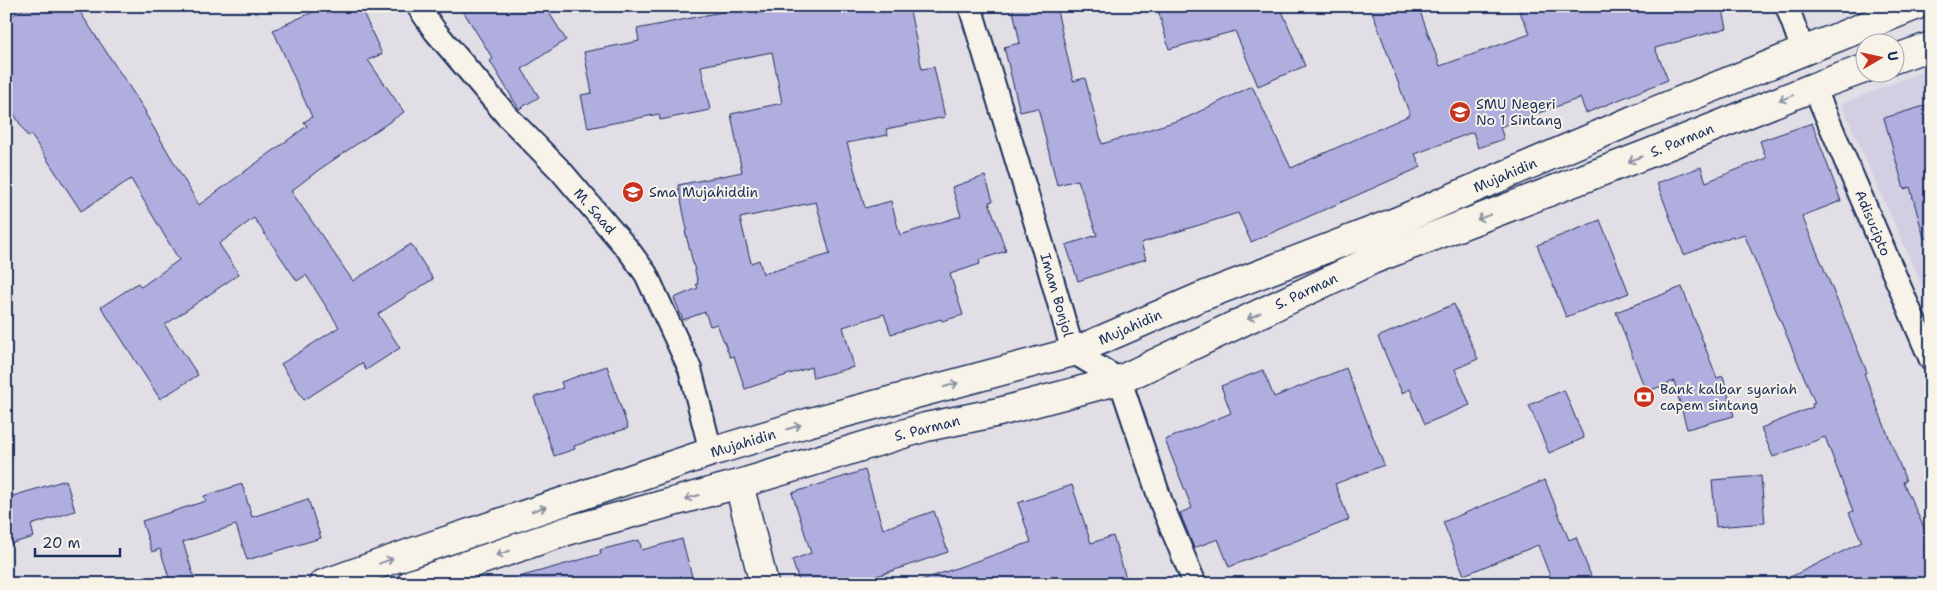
<svg xmlns="http://www.w3.org/2000/svg" width="1937" height="590" viewBox="0 0 1937 590" font-family="'Shantell Sans',sans-serif">
<style>
.built{fill:#d3cfe3}
.building{fill:#b0addf;stroke:#1b2f5e;fill-rule:evenodd}
.lines{fill:none;stroke-linecap:round;stroke-linejoin:round}
.minor-casing{stroke:#1b2f5e;stroke-width:26}
.tertiary-casing{stroke:#1b2f5e;stroke-width:31}
.primary-casing{stroke:#1b2f5e;stroke-width:31}
.minor{stroke:#f7f3e8;stroke-width:22}
.tertiary{stroke:#f7f3e8;stroke-width:28}
.primary{stroke:#f7f3e8;stroke-width:28}
.oneway{stroke:#8991a3}
.labels{text-anchor:middle;dominant-baseline:central;stroke-width:4;stroke-linejoin:round;paint-order:stroke}
.poi-label{font-size:14px;fill:#1b2f5e;stroke:#f7f3e8;text-anchor:start}
.street-label{font-size:14px;fill:#1b2f5e;stroke:#f7f3e8}
</style>
<rect width="100%" height="100%" fill="#e2dee5"/>
<filter id="ink" filterUnits="userSpaceOnUse"><feTurbulence type="fractalNoise" baseFrequency=".02" numOctaves="2"/><feDisplacementMap in="SourceGraphic" scale="10" xChannelSelector="R" yChannelSelector="G"/><feConvolveMatrix kernelMatrix="1 2 1 2 8 2 1 2 1" color-interpolation-filters="sRGB"/></filter>
<g filter="url(#ink)">
<!-- built -->
<polygon class="built" points="1931,68 1931,306 1841,104"/>
<!-- building -->
<g class="building">
<polygon points="27,6 76,6 146,112 145,113 199,205 307,126 304,122 312,117 273,30 326,6 360,6 382,54 368,60 404,112 320,169 291,191 353,281 411,244 433,279 378,314 400,348 366,370 362,363 304,400 281,364 339,327 306,275 297,281 254,218 219,244 239,274 165,325 198,375 160,399 101,307 138,283 141,287 179,260 131,179 81,211 31,135 28,137 6,101 6,20"/>
<polygon points="460,6 545,6 566,40 522,69 539,97 519,109 490,61 493,59"/>
<path d="M751 6H756L757 14 794 6H909L922 69 934 67 945 117 886 129 888 135 847 143 865 208 891 201 900 235 961 216 952 187 985 176 993 201 989 202 1006 251 979 260 980 264 950 274 963 315 942 321 941 319 891 334 884 314 843 327 854 367 813 378 811 367 745 389 734 356 730 357 717 324 710 326 705 312 683 320 674 298 698 288 696 284 698 283 685 231 687 230 678 185 742 172 731 114 782 103 772 52 701 66 710 110 660 120 659 114 588 128 581 95 592 93 584 52 639 41 637 29ZM816 202 830 254 763 274 759 260 751 263 740 218Z"/>
<polygon points="1012,6 1056,6 1073,81 1085,78 1102,144 1186,118 1252,86 1291,168 1410,115 1370,6 1418,6 1440,66 1530,34 1517,6 1722,6 1727,28 1655,48 1668,80 1586,113 1580,98 1500,127 1504,139 1478,148 1473,132 1415,154 1421,167 1251,242 1238,213 1141,243 1146,259 1078,281 1066,245 1097,235 1078,180 1057,185 1038,108 1020,112 1004,47 1020,43"/>
<polygon points="1157,6 1280,6 1305,66 1258,86 1235,31 1169,49"/>
<polygon points="1931,104 1931,238 1924,238 1910,187 1904,189 1884,118"/>
<polygon points="1812,123 1841,201 1802,216 1867,372 1864,373 1906,481 1903,482 1925,530 1931,527 1931,584 1776,584 1862,542 1849,513 1853,511 1825,437 1773,457 1761,428 1813,407 1812,404 1815,403 1744,234 1734,238 1733,236 1684,255 1657,183 1701,167 1706,182 1766,158 1760,141"/>
<polygon points="1600,220 1629,293 1566,317 1537,245"/>
<polygon points="1682,287 1717,378 1723,376 1734,416 1687,429 1674,381 1646,392 1616,312"/>
<polygon points="1454,304 1478,359 1455,369 1470,405 1425,424 1410,389 1402,393 1378,337"/>
<polygon points="607,366 628,428 574,446 575,449 554,456 534,397 563,388 561,382"/>
<polygon points="1346,368 1384,465 1335,484 1349,520 1229,567 1218,539 1194,548 1180,513 1192,508 1165,440 1231,413 1221,386 1263,370 1274,397"/>
<polygon points="1564,390 1584,438 1549,453 1529,405"/>
<polygon points="865,470 883,529 934,511 948,552 853,584 800,584 792,560 811,553 792,493"/>
<polygon points="1761,476 1765,523 1716,527 1712,480"/>
<polygon points="66,480 75,511 31,525 34,537 6,545 6,498"/>
<polygon points="1545,480 1569,540 1576,537 1594,584 1553,584 1538,545 1464,575 1443,522"/>
<polygon points="242,484 252,517 308,499 321,538 247,560 236,525 183,542 196,584 171,584 160,549 152,552 142,521 206,501 204,496"/>
<polygon points="1072,485 1091,543 1113,536 1128,584 922,584 922,580 1031,542 1018,503"/>
<polygon points="682,539 694,584 519,584 519,577 601,554 600,550 639,540 642,550"/>
</g>
<g class="lines">
<!-- minor casing -->
<g class="minor-casing">
<g id="minor">
<polyline points="418,6 435,31 508,117 561,171 630,252 646,274 690,369 711,452"/>
<polyline points="970,6 1042,244 1073,352 1120,380 1162,505 1195,584"/>
<polyline points="1787,6 1803,51"/>
<polyline points="1814,87 1931,360"/>
</g>
</g>
<!-- tertiary casing -->
<g class="tertiary-casing">
<polyline id="tertiary" points="739,484 764,584"/>
</g>
<!-- primary casing -->
<g class="primary-casing">
<g id="primary">
<polyline points="1894,59 1931,46"/>
<polyline points="323,584 419,550 711,452 807,423 1073,352 1198,298 1398,221 1640,117 1915,6"/>
<polyline points="411,584 570,530 739,484 926,427 999,412 1120,380 1372,260 1647,154 1814,87 1864,69"/>
</g>
</g>
<!-- minor -->
<use href="#minor" class="minor"/>
<!-- tertiary -->
<use href="#tertiary" class="tertiary"/>
<!-- primary -->
<use href="#primary" class="primary"/>
</g>
<!-- one-way arrows -->
<defs><path id="oneway-shaft" d="M-6 0H5M1.5-3L5.5 0L1.5 3" fill="none" stroke-width="1.6" stroke-linecap="round" stroke-linejoin="round" transform="scale(1.25)"/></defs>
<g class="oneway">
<use href="#oneway-shaft" transform="translate(1786 98) rotate(158)"/>
<use href="#oneway-shaft" transform="translate(1635 159) rotate(159)"/>
<use href="#oneway-shaft" transform="translate(1484 217) rotate(159)"/>
<use href="#oneway-shaft" transform="translate(1254 316) rotate(154)"/>
<use href="#oneway-shaft" transform="translate(951 385) rotate(-15)"/>
<use href="#oneway-shaft" transform="translate(794 427) rotate(-17)"/>
<use href="#oneway-shaft" transform="translate(692 497) rotate(164)"/>
<use href="#oneway-shaft" transform="translate(539 509) rotate(-18)"/>
<use href="#oneway-shaft" transform="translate(503 553) rotate(162)"/>
<use href="#oneway-shaft" transform="translate(386 561) rotate(-20)"/>
</g>
</g>
<!-- icons -->
<defs>
<g id="school-disc" transform="scale(1.125)"><circle r="9.5" fill="#c8321e" stroke="#f7f3e8"/><path d="M0-5L7-2L0 1L-7-2ZM-4 1L0 2.5L4 1V4Q0 6-4 4Z" fill="#fff"/></g>
<g id="bank-disc" transform="scale(1.125)"><circle r="9.5" fill="#c8321e" stroke="#f7f3e8"/><path d="M-6-4H6V4H-6ZM0-2.3a2.3 2.3 0 1 0 0 4.6a2.3 2.3 0 1 0 0-4.6Z" fill="#fff"/></g>
</defs>
<g fill-rule="evenodd">
<use href="#school-disc" x="1460" y="112"/>
<use href="#school-disc" x="633" y="192"/>
<use href="#bank-disc" x="1644" y="397"/>
</g>
<g class="labels">
<!-- poi labels -->
<g class="poi-label">
<text x="1476" y="104">SMU Negeri<tspan x="1476" dy="16">No 1 Sintang</tspan></text>
<text x="649" y="192">Sma Mujahiddin</text>
<text x="1660" y="389">Bank kalbar syariah<tspan x="1660" dy="16">capem sintang</tspan></text>
</g>
<!-- street labels -->
<g class="street-label">
<text transform="translate(1682 140) rotate(-22)">S. Parman</text>
<text transform="translate(1505 175) rotate(-23)">Mujahidin</text>
<text transform="translate(595 211) rotate(49)">M. Saad</text>
<text transform="translate(1873 223) rotate(67)">Adisucipto</text>
<text transform="translate(1306 291) rotate(-25)">S. Parman</text>
<text transform="translate(1057 295) rotate(74)">Imam Bonjol</text>
<text transform="translate(1130 327) rotate(-24)">Mujahidin</text>
<text transform="translate(927 428) rotate(-14)">S. Parman</text>
<text transform="translate(743 443) rotate(-17)">Mujahidin</text>
</g>
</g>
<!-- margin -->
<rect width="1937" height="590" fill="none" stroke="#f7f3e8" stroke-width="25"/>
<rect x="12" y="12" width="1912" height="565" fill="none" stroke="#1b2f5e" stroke-width="2" filter="url(#ink)"/>
<!-- north arrow -->
<g transform="translate(1880 58) rotate(81)"><circle r="24" fill="#f7f3e8" stroke="#9fa5b1"/>
<path d="M0-4L9 19L0 12L-9 19Z" fill="#c8321e"/>
<text y="-8" font-size="14" font-weight="bold" text-anchor="middle" fill="#1b2f5e">U</text>
</g>
<!-- scale -->
<path d="M35 548v8h85v-8" fill="none" stroke="#1b2f5e" stroke-width="2.5"/>
<text x="42" y="548" font-size="15" fill="#1b2f5e" stroke="#f7f3e8" stroke-width="4" paint-order="stroke">20 m</text>
</svg>
